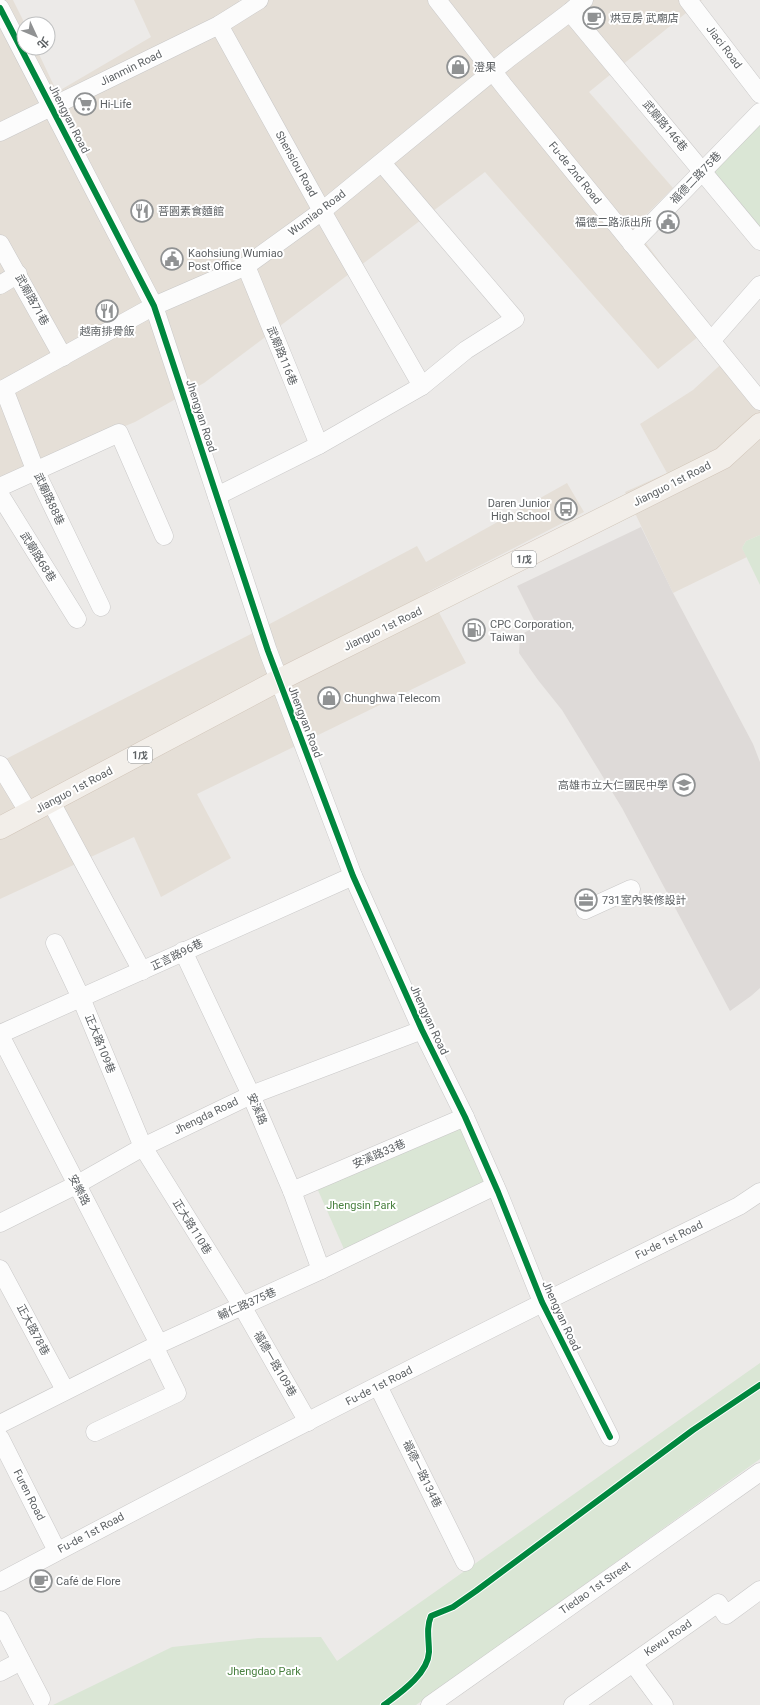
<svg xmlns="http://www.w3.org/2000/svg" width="760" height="1705" viewBox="0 0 760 1705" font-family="Roboto,'Noto Sans TC',sans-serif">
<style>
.commercial{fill:#e5dfd7}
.education{fill:#dedad8}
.green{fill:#dae6d5}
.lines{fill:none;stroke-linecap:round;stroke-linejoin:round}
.minor-casing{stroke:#c9c8c8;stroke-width:19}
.major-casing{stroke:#d1c5b9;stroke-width:23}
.minor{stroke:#fcfcfc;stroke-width:18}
.major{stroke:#f2eee9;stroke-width:22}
.cycleway-casing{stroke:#fff;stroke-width:8}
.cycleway{stroke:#00873e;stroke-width:6}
.labels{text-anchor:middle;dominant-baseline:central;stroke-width:4;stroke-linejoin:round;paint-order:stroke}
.shield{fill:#fff;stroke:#8e9193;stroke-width:1}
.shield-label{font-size:10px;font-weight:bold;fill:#5e6265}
.poi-label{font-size:11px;fill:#5e6265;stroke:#fff;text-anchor:start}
.street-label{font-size:11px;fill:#5e6265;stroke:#fff}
.park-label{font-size:11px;fill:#4a8141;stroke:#fff}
</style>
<rect width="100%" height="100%" fill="#eceae8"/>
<!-- commercial -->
<g class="commercial">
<polygon points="0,0 13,0 25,24 24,48 36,48 57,92 151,37 134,0 239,0 241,4 248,0 702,0 589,92 673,188 634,227 709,328 658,369 485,172 204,383 135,422 0,477"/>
<polygon points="729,357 760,393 760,535 746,541 742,548 747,557 673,593 625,492 667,473 640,424 693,390"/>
<polygon points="567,483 584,512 428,592 466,663 197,794 231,858 161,897 134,837 0,899 0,762 249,635 417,546 426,562"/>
</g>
<!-- education -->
<polygon class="education" points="641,527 673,593 753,744 760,762 760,988 751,996 730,1011 622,808 562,710 538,680 519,653 520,635 537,626 517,586"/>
<!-- green -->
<g class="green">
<polygon points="760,122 760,233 711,172"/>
<polygon points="760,535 760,585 742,548 746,541"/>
<polygon points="463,1125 485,1182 344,1249 317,1188"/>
<polygon points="760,1363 760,1459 416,1705 53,1705 172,1647 258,1638 321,1637 337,1661"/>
</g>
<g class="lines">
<!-- minor casing -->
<g class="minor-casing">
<g id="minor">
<polyline points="437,0 504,86 760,401"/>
<polyline points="688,0 760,94"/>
<polyline points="0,8 154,306 268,651 353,876 422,1030 465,1117 498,1192 542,1302 610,1437"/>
<polyline points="570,12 760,241"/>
<polyline points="219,25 322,211 422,386"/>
<polyline points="0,132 219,25 259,0"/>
<polyline points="0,244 63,357"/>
<polyline points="632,244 760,112"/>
<polyline points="246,266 319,445"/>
<polyline points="0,285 18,274"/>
<polyline points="711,341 760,285"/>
<polyline points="4,389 36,472 101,607"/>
<polyline points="0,391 154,306 246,266 322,211 509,58 570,12 584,0"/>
<polyline points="0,487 119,433 164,536"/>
<polyline points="0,495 77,619"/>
<polyline points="217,496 319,445 422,386 466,350 515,319 382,163"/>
<polyline points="0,765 29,813"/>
<polyline points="51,802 142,971"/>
<polyline points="585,910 631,889"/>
<polyline points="55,943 81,998 143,1147 242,1306 308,1422"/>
<polyline points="183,951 251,1095 292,1191 321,1270"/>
<polyline points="0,1034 353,876"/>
<polyline points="0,1035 159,1344"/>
<polyline points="292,1191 465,1117"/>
<polyline points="0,1223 76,1185 143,1147 251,1095 422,1030"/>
<polyline points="0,1269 65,1390"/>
<polyline points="378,1386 465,1562"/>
<polyline points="0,1424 159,1344 321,1270 495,1186"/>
<polyline points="95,1432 177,1393 155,1348"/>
<polyline points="0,1438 57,1551"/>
<path d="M0 1582C244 1452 491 1327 739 1206L760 1192"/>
<polyline points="0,1620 41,1699"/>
<polyline points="633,1663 664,1705"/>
<polyline points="0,1672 21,1661"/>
<polyline points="430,1705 760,1472"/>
<polyline points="573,1705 718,1603 726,1615 760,1590"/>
</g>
</g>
<!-- major casing -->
<g class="major-casing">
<polyline id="major" points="0,828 279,680 723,458 760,424"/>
</g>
<!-- minor -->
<use href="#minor" class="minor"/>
<!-- major -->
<use href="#major" class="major"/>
<!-- cycleway casing -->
<g class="cycleway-casing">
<g id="cycleway">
<polyline points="0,8 154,306 268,651 353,876 422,1030 465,1117 498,1192 542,1302 610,1437"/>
<path d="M384 1705C400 1693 428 1674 429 1652 429 1639 426 1628 431 1616L453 1607 476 1591 693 1430 760 1385"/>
</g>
</g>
<!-- cycleway -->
<use href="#cycleway" class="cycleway"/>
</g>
<!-- icons -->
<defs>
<g id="cafe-ring" transform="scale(1.15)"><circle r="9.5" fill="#fff" stroke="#909293" stroke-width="1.5"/><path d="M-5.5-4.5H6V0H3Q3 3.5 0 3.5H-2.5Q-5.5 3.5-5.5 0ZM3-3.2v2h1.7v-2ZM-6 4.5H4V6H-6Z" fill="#909293"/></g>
<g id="shop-ring" transform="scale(1.15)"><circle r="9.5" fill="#fff" stroke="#909293" stroke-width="1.5"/><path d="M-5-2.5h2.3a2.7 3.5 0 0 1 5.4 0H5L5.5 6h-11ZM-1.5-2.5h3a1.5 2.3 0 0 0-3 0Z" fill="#909293"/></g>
<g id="supermarket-ring" transform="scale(1.15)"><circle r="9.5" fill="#fff" stroke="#909293" stroke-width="1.5"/><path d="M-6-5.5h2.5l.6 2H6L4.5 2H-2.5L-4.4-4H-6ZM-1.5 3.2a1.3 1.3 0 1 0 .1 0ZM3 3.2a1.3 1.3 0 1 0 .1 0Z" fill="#909293"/></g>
<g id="restaurant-ring" transform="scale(1.15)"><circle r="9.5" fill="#fff" stroke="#909293" stroke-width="1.5"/><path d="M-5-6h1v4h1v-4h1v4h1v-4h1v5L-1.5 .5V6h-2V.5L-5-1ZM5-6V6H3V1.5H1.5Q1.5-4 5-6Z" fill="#909293"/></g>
<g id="civic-ring" transform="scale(1.15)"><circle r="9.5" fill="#fff" stroke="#909293" stroke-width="1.5"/><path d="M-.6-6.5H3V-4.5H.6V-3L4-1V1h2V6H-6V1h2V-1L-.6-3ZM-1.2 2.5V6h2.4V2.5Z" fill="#909293"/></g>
<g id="bus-ring" transform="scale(1.15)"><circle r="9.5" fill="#fff" stroke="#909293" stroke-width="1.5"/><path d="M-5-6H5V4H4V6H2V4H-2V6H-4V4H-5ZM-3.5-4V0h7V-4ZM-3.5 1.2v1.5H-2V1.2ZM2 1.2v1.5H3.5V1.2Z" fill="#909293"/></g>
<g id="fuel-ring" transform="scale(1.15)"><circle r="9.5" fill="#fff" stroke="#909293" stroke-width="1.5"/><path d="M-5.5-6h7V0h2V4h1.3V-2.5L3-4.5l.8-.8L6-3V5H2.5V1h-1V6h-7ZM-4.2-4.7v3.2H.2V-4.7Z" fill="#909293"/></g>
<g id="school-ring" transform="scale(1.15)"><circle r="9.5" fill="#fff" stroke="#909293" stroke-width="1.5"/><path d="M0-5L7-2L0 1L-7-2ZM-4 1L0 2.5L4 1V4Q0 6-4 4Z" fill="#909293"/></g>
<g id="office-ring" transform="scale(1.15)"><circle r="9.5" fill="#fff" stroke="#909293" stroke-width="1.5"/><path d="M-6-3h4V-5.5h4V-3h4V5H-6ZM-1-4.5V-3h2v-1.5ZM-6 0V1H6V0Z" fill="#909293"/></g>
</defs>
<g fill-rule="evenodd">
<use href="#cafe-ring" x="594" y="18"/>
<use href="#shop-ring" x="458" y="67"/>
<use href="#supermarket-ring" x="85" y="104"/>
<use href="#restaurant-ring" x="142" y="211"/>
<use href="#civic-ring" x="668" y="222"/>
<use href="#civic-ring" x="172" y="259"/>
<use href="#restaurant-ring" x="107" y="311"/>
<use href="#bus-ring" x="566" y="509"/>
<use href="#fuel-ring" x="474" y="630"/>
<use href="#shop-ring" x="329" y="698"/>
<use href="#school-ring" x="684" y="785"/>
<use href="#office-ring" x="586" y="900"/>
<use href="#cafe-ring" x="41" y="1581"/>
</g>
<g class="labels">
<!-- shield labels -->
<g class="shield">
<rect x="512" y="551" width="24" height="16" rx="3"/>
<rect x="128" y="747" width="24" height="16" rx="3"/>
</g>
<g class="shield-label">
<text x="524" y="559">1戊</text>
<text x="140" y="755">1戊</text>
</g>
<!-- poi labels -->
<g class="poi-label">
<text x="610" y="18">烘豆房 武廟店</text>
<text x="474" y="67">澄果</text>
<text x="100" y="104">Hi-Life</text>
<text x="158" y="211">菩園素食麵館</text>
<text x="652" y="222" text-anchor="end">福德二路派出所</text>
<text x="188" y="253">Kaohsiung Wumiao<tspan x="188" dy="13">Post Office</tspan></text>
<text x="107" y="331" text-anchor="middle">越南排骨飯</text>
<text x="550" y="503" text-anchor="end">Daren Junior<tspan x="550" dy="13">High School</tspan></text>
<text x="490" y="624">CPC Corporation,<tspan x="490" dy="13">Taiwan</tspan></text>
<text x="344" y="698">Chunghwa Telecom</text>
<text x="668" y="785" text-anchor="end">高雄市立大仁國民中學</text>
<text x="602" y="900">731室內裝修設計</text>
<text x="56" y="1581">Café de Flore</text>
</g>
<!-- street labels -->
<g class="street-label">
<text transform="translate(724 47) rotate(53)">Jiaci Road</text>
<text transform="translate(131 68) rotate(-26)">Jianmin Road</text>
<text transform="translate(69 119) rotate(63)">Jhengyan Road</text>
<text transform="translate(665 126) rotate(50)">武廟路146巷</text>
<text transform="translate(296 164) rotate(61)">Shensiou Road</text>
<text transform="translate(575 173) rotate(51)">Fu-de 2nd Road</text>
<text transform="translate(696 178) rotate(-46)">福德二路75巷</text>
<text transform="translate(317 213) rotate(-37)">Wumiao Road</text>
<text transform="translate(32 300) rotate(61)">武廟路71巷</text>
<text transform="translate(282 356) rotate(68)">武廟路116巷</text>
<text transform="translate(201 416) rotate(72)">Jhengyan Road</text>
<text transform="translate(672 484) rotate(-27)">Jianguo 1st Road</text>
<text transform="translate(49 499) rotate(65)">武廟路88巷</text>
<text transform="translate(38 557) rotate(58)">武廟路68巷</text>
<text transform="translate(383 629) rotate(-26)">Jianguo 1st Road</text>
<text transform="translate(305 722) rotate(69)">Jhengyan Road</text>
<text transform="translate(74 790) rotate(-28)">Jianguo 1st Road</text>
<text transform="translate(177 955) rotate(-26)">正言路96巷</text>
<text transform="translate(429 1020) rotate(65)">Jhengyan Road</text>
<text transform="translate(100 1044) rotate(68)">正大路109巷</text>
<text transform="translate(257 1109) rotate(67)">安溪路</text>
<text transform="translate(206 1116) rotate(-26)">Jhengda Road</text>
<text transform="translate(379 1154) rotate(-23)">安溪路33巷</text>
<text transform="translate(79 1190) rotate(63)">安樂路</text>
<text transform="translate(192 1227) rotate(58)">正大路110巷</text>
<text transform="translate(669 1240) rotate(-26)">Fu-de 1st Road</text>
<text transform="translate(247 1304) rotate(-24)">輔仁路375巷</text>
<text transform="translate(561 1316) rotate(65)">Jhengyan Road</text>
<text transform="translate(33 1330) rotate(62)">正大路78巷</text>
<text transform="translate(275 1364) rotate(60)">福德一路109巷</text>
<text transform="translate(379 1386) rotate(-27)">Fu-de 1st Road</text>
<text transform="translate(422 1474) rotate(64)">福德一路134巷</text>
<text transform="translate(29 1495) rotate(63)">Furen Road</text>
<text transform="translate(91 1533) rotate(-28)">Fu-de 1st Road</text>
<text transform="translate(595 1588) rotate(-35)">Tiedao 1st Street</text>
<text transform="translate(668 1638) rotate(-35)">Kewu Road</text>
</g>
<!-- park labels -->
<g class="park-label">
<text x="361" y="1205">Jhengsin Park</text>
<text x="264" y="1671">Jhengdao Park</text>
</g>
</g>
<!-- north arrow -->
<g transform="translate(36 36) rotate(134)"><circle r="19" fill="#ffffff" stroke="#bfc0c1"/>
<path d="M0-3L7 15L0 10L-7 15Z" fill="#909293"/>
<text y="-6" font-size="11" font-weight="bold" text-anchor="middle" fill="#5e6265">北</text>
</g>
</svg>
